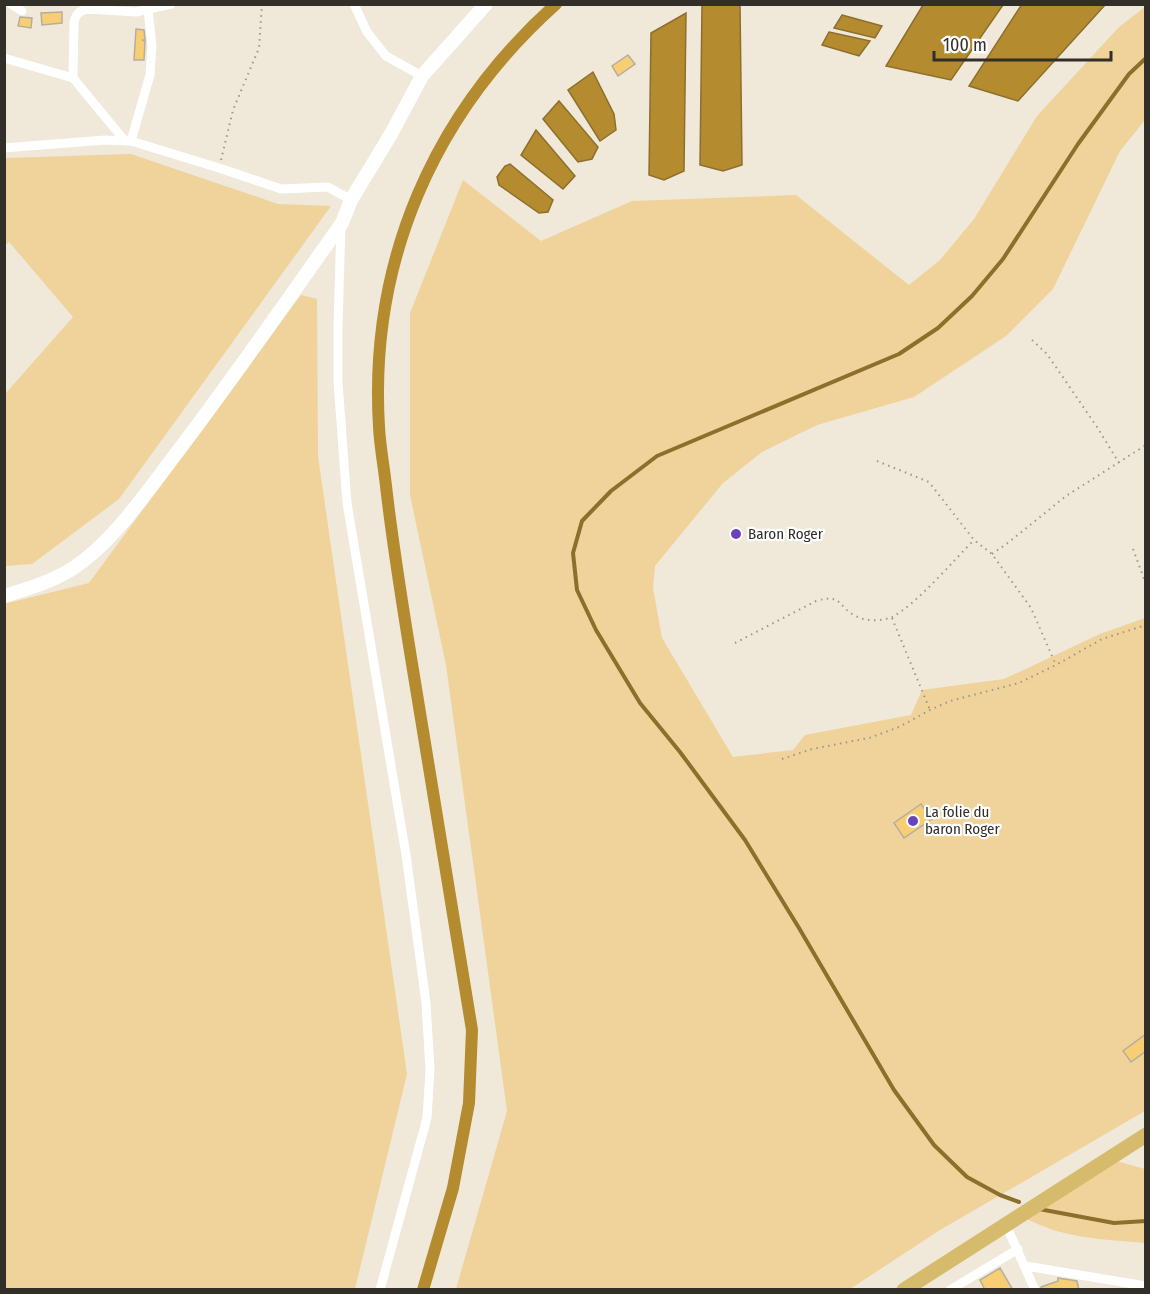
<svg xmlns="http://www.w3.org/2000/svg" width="1150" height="1294" viewBox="0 0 1150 1294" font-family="'Fira Sans Condensed',sans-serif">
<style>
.green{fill:#efd39b}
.water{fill:#b48b2e;stroke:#8d6f2c;stroke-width:1.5}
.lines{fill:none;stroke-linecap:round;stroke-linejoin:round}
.stream{stroke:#8d6f2c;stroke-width:4}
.canal{stroke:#b48b2e;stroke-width:12}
.building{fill:#f8ce75;stroke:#b5ae9f;stroke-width:1.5}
.path{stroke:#9d978c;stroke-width:2;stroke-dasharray:1.5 4.5;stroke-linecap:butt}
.street{stroke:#fff;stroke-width:9}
.secondary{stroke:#fff;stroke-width:14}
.primary{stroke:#d7bb6d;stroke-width:15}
.poi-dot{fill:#6b42ba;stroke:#fff;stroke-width:2}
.labels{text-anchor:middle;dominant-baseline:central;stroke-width:4.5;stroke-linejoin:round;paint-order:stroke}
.poi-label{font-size:15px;fill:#322f29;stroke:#fff;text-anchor:start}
</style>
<rect width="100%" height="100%" fill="#f0e8d9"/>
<!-- green -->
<g class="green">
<polygon points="1145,7 1145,120 1120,151 1053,289 1006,336 914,397 817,425 762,452 723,483 655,566 653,588 662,638 733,757 793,750 805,735 911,715 922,690 1004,679 1100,634 1145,618 1145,1111 940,1230 850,1289 456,1289 507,1111 446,665 410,495 410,313 463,180 541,241 632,201 796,195 909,285 940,260 974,219 1037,116 1119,27"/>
<polygon points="131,154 278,204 331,206 119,499 32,564 5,566 5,394 73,317 9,242 5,245 5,158"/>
<polygon points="301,295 317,299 318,456 407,1074 355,1289 5,1289 4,604 89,583"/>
<path d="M1113 1160 1145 1169V1243C1103 1239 1065 1239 1027 1219Z"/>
</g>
<!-- water -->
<g class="water">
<polygon points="1022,4 1105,5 1018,101 969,86"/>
<polygon points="702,5 740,5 742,165 723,171 700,165"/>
<polygon points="923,5 923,4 1003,5 951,80 886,66"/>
<polygon points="686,13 684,171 664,180 649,175 651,33"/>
<polygon points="842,15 882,26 875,38 834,28"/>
<polygon points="829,32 870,41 859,56 822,45"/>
<polygon points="593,72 614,114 616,130 600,141 568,90"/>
<polygon points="559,101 598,147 592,159 578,162 543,119"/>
<polygon points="536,130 575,176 563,189 521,155"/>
<polygon points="510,164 553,200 548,212 539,213 499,185 497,177 505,166"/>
</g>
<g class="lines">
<!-- stream -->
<g class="stream">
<polyline points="1019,1202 1000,1195 967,1177 934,1145 894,1090 799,928 745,840 680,752 640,703 596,630 577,590 573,553 582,521 611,491 657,456 899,354 938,328 972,296 1003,259 1078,144 1129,74 1146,58"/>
<polyline points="1039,1209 1114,1223 1146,1221"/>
</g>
<!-- canal -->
<path class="canal" d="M423 1290 453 1188 469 1103 472 1030C452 910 433 790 413 670 403 609 393 548 386 486 384 467 380 447 379 427 369 262 433 114 556 4"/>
</g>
<!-- building -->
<g class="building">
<polygon points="62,12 62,23 42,25 41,13"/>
<polygon points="20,17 32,18 31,28 18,26"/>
<polygon points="136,29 144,30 145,40 142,40 145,41 144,60 134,60"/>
<polygon points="628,55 635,64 618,76 612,66"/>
<polygon points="921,804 932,819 904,838 894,823"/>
<polygon points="1146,1034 1146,1051 1131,1062 1123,1051"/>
<polygon points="1000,1268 1013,1290 985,1290 980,1280"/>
<polygon points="1058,1278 1077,1281 1079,1290 1042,1290 1041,1287 1058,1281"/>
</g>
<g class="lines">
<!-- path -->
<g class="path">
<polyline points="221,160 233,110 259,48 262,4"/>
<polyline points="1032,340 1047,354 1097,427 1119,463"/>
<polyline points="877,461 929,482 974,540 992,554 1031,608 1056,665"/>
<polyline points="1133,549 1146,584"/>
<polyline points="992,554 1009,542 1066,496 1146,445"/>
<polyline points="892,618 930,710"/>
<path d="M735 643 816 601C843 593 837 607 856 616 866 622 882 621 892 617 916 605 954 560 974 540"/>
<polyline points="782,759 812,749 869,738 899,727 930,710 950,701 1019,683 1056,665 1102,639 1146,625"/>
</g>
<!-- street -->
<g class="street">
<polyline points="11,4 22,11"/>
<polyline points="354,4 367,32 386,56 422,76"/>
<polyline points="4,58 73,78"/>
<path d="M125 141 73 78 74 23C76 14 78 11 88 9L136 12 171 4"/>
<polyline points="131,141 150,75 152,46 148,9"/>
<polyline points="4,148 105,140 131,141 219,168 281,189 328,187 351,200"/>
<polyline points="341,225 338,325 338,382 347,503 406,855 426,1003 430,1070 427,1118 380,1290"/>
<polyline points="1006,1225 1035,1290"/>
<polyline points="1026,1266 1146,1286"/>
<polyline points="950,1290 1018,1249"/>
</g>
<!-- secondary -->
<path class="secondary" d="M4 596C27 589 51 582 72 569 111 544 144 496 172 459 231 382 286 302 342 223L351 200 391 134 422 76 486 4"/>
<!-- primary -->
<polyline class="primary" points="904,1290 1146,1135"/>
</g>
<!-- markers -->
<g class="poi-dot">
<circle cx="736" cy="534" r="6"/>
<circle cx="913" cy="821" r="6"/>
</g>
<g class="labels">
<!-- poi labels -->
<g class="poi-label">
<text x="748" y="534">Baron Roger</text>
<text x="925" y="812">La folie du<tspan x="925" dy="17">baron Roger</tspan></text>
</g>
</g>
<!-- border -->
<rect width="1150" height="1294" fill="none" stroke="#322f29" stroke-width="12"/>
<!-- scale -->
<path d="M934 51v9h177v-9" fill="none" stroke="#322f29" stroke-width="3"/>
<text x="943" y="51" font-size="18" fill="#322f29" stroke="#ffffff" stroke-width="4.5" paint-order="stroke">100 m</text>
</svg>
